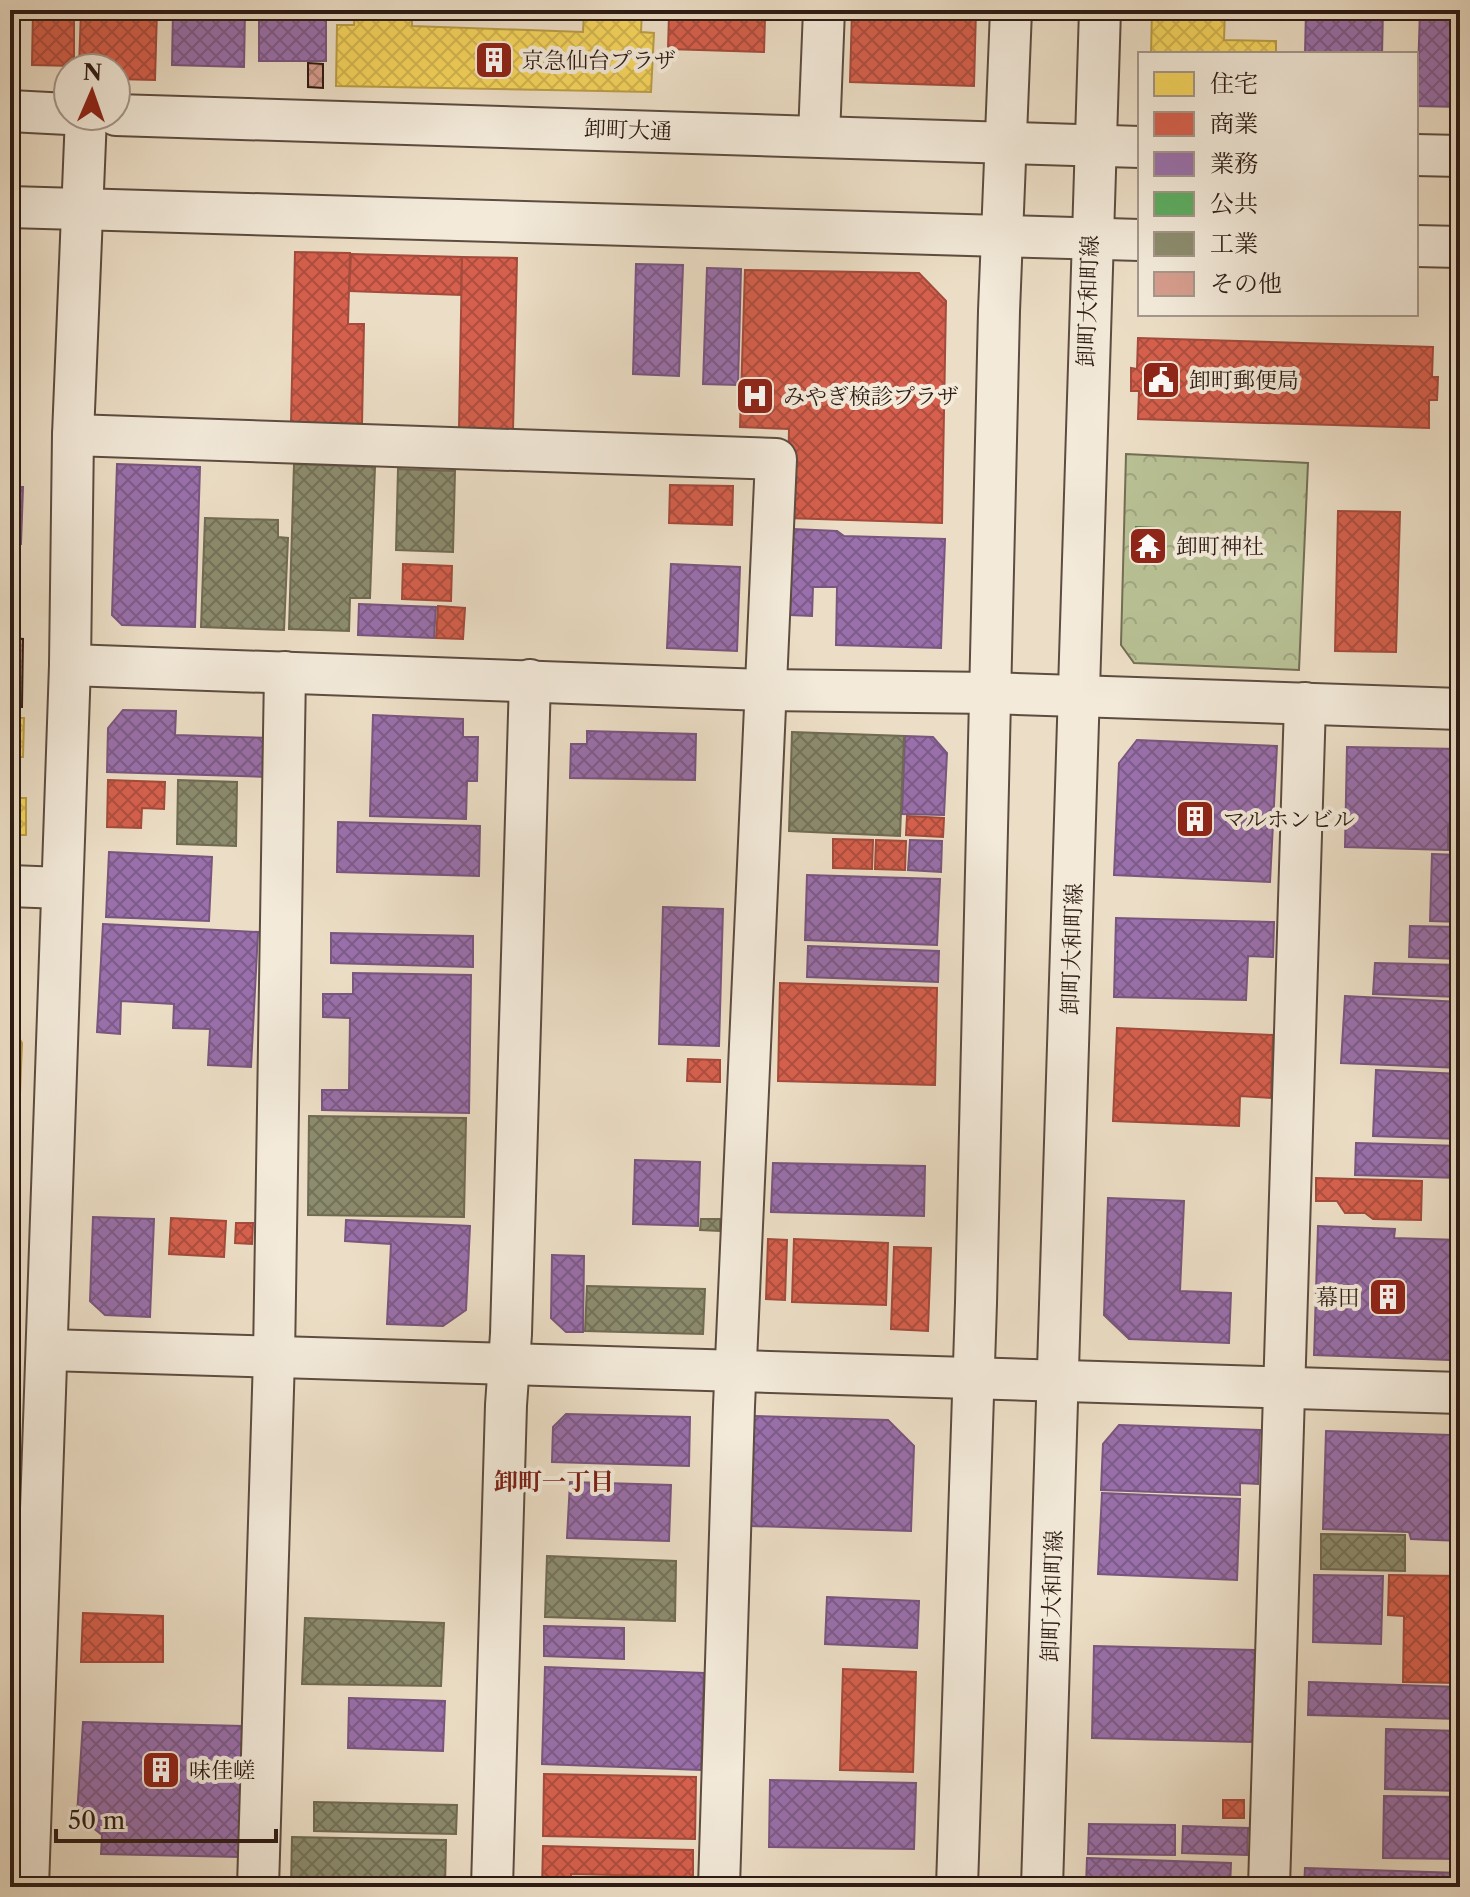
<svg xmlns="http://www.w3.org/2000/svg" width="1470" height="1897" viewBox="0 0 1470 1897" font-family="'Libre Caslon Text','Noto Serif JP',serif">
<style>
.park{fill:url(#park-crowns);stroke:#726e54;stroke-width:2}
.homes{fill:url(#homes-cross-hatch);stroke:#ba9d46;stroke-width:2}
.shops{fill:url(#shops-cross-hatch);stroke:#a34b3c;stroke-width:2}
.offices{fill:url(#offices-cross-hatch);stroke:#79567e;stroke-width:2}
.public{fill:url(#public-cross-hatch);stroke:#4c824a;stroke-width:2}
.industry{fill:url(#industry-cross-hatch);stroke:#706a53;stroke-width:2}
.building{fill:url(#building-cross-hatch);stroke:#2d1b14;stroke-width:2}
.lines{fill:none;stroke-linecap:round;stroke-linejoin:round}
.minor-casing{stroke:#5d4c40;stroke-width:44}
.minor{stroke:#f3eada;stroke-width:40}
.labels{text-anchor:middle;dominant-baseline:central;stroke-width:8;stroke-linejoin:round;paint-order:stroke}
.poi-label{font-size:22px;fill:#2d1b14;stroke:#f3eada;text-anchor:start}
.street-label{font-size:22px;fill:#2d1b14;stroke:#f3eada}
.neighbourhood-label{font-size:24px;font-weight:bold;fill:#7a1f14;stroke:#f3eada}
</style>
<defs>
<pattern id="park-crowns" width="20" height="18" patternUnits="userSpaceOnUse" patternTransform="scale(2)"><rect width="20" height="18" fill="#b8c195"/><path d="M2 6a3 3 0 1 1 6 0M12 15a3 3 0 1 1 6 0" fill="none" stroke="#9ea580"/></pattern>
<pattern id="homes-cross-hatch" width="8" height="8" patternUnits="userSpaceOnUse" patternTransform="scale(2)"><rect width="8" height="8" fill="#f6d55c"/><path d="M0 0l8 8M0 8l8-8" fill="none" stroke="#d3b64f"/></pattern>
<pattern id="shops-cross-hatch" width="8" height="8" patternUnits="userSpaceOnUse" patternTransform="scale(2)"><rect width="8" height="8" fill="#d6604d"/><path d="M0 0l8 8M0 8l8-8" fill="none" stroke="#ae4e3f"/></pattern>
<pattern id="offices-cross-hatch" width="8" height="8" patternUnits="userSpaceOnUse" patternTransform="scale(2)"><rect width="8" height="8" fill="#9970ab"/><path d="M0 0l8 8M0 8l8-8" fill="none" stroke="#7d5b8a"/></pattern>
<pattern id="public-cross-hatch" width="8" height="8" patternUnits="userSpaceOnUse" patternTransform="scale(2)"><rect width="8" height="8" fill="#5aae61"/><path d="M0 0l8 8M0 8l8-8" fill="none" stroke="#4b8d4f"/></pattern>
<pattern id="industry-cross-hatch" width="8" height="8" patternUnits="userSpaceOnUse" patternTransform="scale(2)"><rect width="8" height="8" fill="#8c8c6e"/><path d="M0 0l8 8M0 8l8-8" fill="none" stroke="#737259"/></pattern>
<pattern id="building-cross-hatch" width="8" height="8" patternUnits="userSpaceOnUse" patternTransform="scale(2)"><rect width="8" height="8" fill="#d69d8e"/><path d="M0 0l8 8M0 8l8-8" fill="none" stroke="#ae7f73"/></pattern>
</defs>
<rect width="100%" height="100%" fill="#ecdec6"/>
<filter id="stains"><feTurbulence type="fractalNoise" baseFrequency=".0025" numOctaves="4"/><feColorMatrix values="0 0 0 0 .2 0 0 0 0 .09 0 0 0 0 .02 0 0 0 .5 -.17"/></filter>
<radialGradient id="worn" r=".72"><stop offset=".6" stop-color="#630" stop-opacity="0"/><stop offset="1" stop-color="#630" stop-opacity=".3"/></radialGradient>
<!-- park -->
<polygon class="park" points="1126,454 1308,463 1299,670 1134,663 1121,645"/>
<!-- homes -->
<g class="homes">
<polygon points="10,10 15,10 12,63 10,63"/>
<polygon points="355,10 412,10 412,26 583,32 584,10 642,10 641,32 654,33 651,92 336,86 337,25 354,25"/>
<polygon points="1152,10 1225,10 1224,40 1276,41 1276,54 1151,54"/>
<polygon points="10,718 24,718 23,757 10,757"/>
<rect x="10" y="798" width="16" height="37"/>
<polygon points="10,1029 14,1029 22,1043 20,1094 10,1093"/>
<polygon points="10,1105 16,1105 15,1140 10,1140"/>
<polygon points="10,1166 17,1166 17,1189 10,1192"/>
<rect x="10" y="1235" width="3" height="34"/>
</g>
<!-- shops -->
<g class="shops">
<polygon points="33,10 74,10 74,66 32,65"/>
<polygon points="81,10 157,10 155,80 116,79 116,68 79,68"/>
<polygon points="852,10 976,10 974,86 850,82"/>
<polygon points="669,14 765,18 764,52 668,49"/>
<polygon points="295,252 350,253 348,324 364,324 362,424 291,423"/>
<polygon points="351,254 462,257 461,295 349,291"/>
<polygon points="462,257 517,258 513,430 459,429"/>
<polygon points="745,270 919,273 946,301 942,523 787,518 789,429 740,427"/>
<polygon points="1138,338 1433,347 1432,377 1438,377 1437,400 1429,400 1429,428 1138,419 1139,391 1131,391 1131,368 1137,369"/>
<polygon points="670,485 733,486 732,525 669,523"/>
<polygon points="1338,511 1400,512 1396,652 1335,651"/>
<polygon points="403,564 452,566 451,601 402,599"/>
<polygon points="438,606 465,608 463,639 436,638"/>
<polygon points="108,780 165,782 164,809 142,808 141,828 107,827"/>
<polygon points="907,816 944,818 943,837 906,835"/>
<polygon points="833,839 873,840 872,869 833,868"/>
<polygon points="876,840 906,841 905,870 875,869"/>
<polygon points="780,983 937,988 935,1085 778,1081"/>
<polygon points="1117,1028 1273,1035 1271,1098 1240,1096 1239,1126 1113,1121"/>
<polygon points="688,1059 720,1060 720,1082 687,1081"/>
<polygon points="1316,1178 1422,1181 1421,1220 1373,1219 1365,1213 1345,1213 1337,1201 1316,1201"/>
<polygon points="171,1218 226,1221 224,1257 169,1254"/>
<polygon points="236,1223 253,1223 252,1244 235,1243"/>
<polygon points="768,1239 787,1240 785,1300 766,1299"/>
<polygon points="794,1239 888,1243 886,1305 792,1302"/>
<polygon points="894,1247 931,1248 928,1331 891,1329"/>
<polygon points="1389,1575 1460,1576 1460,1683 1403,1682 1404,1616 1388,1615"/>
<polygon points="83,1613 163,1616 163,1662 81,1662"/>
<polygon points="843,1669 916,1672 913,1772 840,1770"/>
<polygon points="544,1774 696,1777 695,1839 543,1836"/>
<rect x="1223" y="1800" width="21" height="18"/>
<polygon points="543,1846 693,1850 693,1877 571,1874 571,1887 542,1887"/>
<polygon points="637,1880 688,1882 687,1887 637,1887"/>
</g>
<!-- offices -->
<g class="offices">
<polygon points="173,10 245,10 244,67 172,65"/>
<rect x="259" y="10" width="67" height="51"/>
<polygon points="1306,10 1383,10 1382,54 1305,54"/>
<polygon points="1420,10 1460,10 1460,107 1417,106"/>
<polygon points="10,247 14,247 12,319 10,319"/>
<polygon points="636,264 683,265 679,376 633,374"/>
<polygon points="707,268 741,269 738,385 703,384"/>
<polygon points="117,464 200,467 195,627 122,625 112,615"/>
<polygon points="10,487 23,487 21,544 10,543"/>
<polygon points="793,529 837,531 844,536 945,539 941,648 836,645 837,587 813,587 812,616 790,615"/>
<polygon points="671,564 740,567 737,651 667,648"/>
<polygon points="359,604 436,607 434,638 358,635"/>
<polygon points="123,710 176,711 175,735 271,738 269,777 107,772 108,728"/>
<polygon points="373,715 463,719 463,737 478,737 477,781 467,781 466,819 370,816"/>
<polygon points="587,731 696,734 695,780 570,778 571,744 587,744"/>
<polygon points="905,736 933,737 947,753 944,815 902,814"/>
<polygon points="1137,740 1277,746 1270,882 1114,875 1119,763"/>
<polygon points="1347,747 1460,749 1460,826 1448,825 1448,850 1345,847"/>
<polygon points="338,822 480,826 479,876 337,872"/>
<polygon points="910,840 942,841 941,872 908,870"/>
<polygon points="109,852 212,857 209,921 106,917"/>
<polygon points="1432,854 1460,855 1460,922 1430,921"/>
<polygon points="807,875 940,879 937,945 805,940"/>
<polygon points="663,907 723,909 719,1046 659,1044"/>
<polygon points="1116,918 1274,922 1273,957 1248,956 1246,1000 1114,997"/>
<polygon points="103,924 258,932 251,1067 208,1065 210,1029 173,1028 174,1004 121,1001 120,1034 97,1032"/>
<polygon points="1410,926 1460,927 1460,959 1409,957"/>
<polygon points="331,933 473,936 473,967 331,963"/>
<polygon points="808,946 939,951 938,982 807,977"/>
<polygon points="1375,963 1460,965 1460,997 1373,994"/>
<polygon points="353,973 471,975 469,1113 322,1110 322,1090 349,1090 350,1018 323,1017 323,994 353,994"/>
<polygon points="1345,996 1460,1002 1460,1068 1341,1063"/>
<polygon points="1376,1070 1460,1074 1460,1139 1373,1136"/>
<polygon points="1356,1143 1460,1146 1460,1178 1355,1175"/>
<polygon points="635,1160 700,1162 698,1226 633,1224"/>
<polygon points="773,1163 925,1166 924,1216 771,1212"/>
<polygon points="1108,1198 1184,1201 1180,1291 1231,1293 1229,1343 1129,1339 1104,1315"/>
<polygon points="93,1217 154,1219 150,1317 105,1315 90,1301"/>
<polygon points="346,1220 470,1226 466,1310 443,1326 387,1324 391,1244 345,1241"/>
<polygon points="1318,1226 1395,1229 1394,1238 1460,1240 1460,1353 1449,1360 1314,1355"/>
<polygon points="552,1255 584,1256 583,1332 566,1332 551,1318"/>
<polygon points="566,1414 690,1417 689,1466 552,1462 553,1427"/>
<polygon points="754,1416 888,1420 914,1446 911,1531 751,1526"/>
<polygon points="1119,1425 1260,1430 1258,1484 1240,1483 1240,1495 1101,1490 1103,1444"/>
<polygon points="1326,1431 1451,1435 1460,1442 1460,1541 1411,1539 1409,1532 1323,1529"/>
<polygon points="570,1482 671,1485 669,1541 567,1538"/>
<polygon points="1102,1493 1240,1499 1237,1580 1098,1574"/>
<polygon points="1314,1575 1383,1576 1381,1644 1313,1642"/>
<polygon points="827,1597 919,1601 917,1648 825,1644"/>
<polygon points="544,1626 624,1628 624,1659 544,1656"/>
<polygon points="1094,1646 1255,1650 1253,1742 1092,1738"/>
<polygon points="545,1667 704,1673 701,1770 542,1764"/>
<polygon points="1309,1682 1460,1687 1460,1719 1308,1715"/>
<polygon points="349,1698 445,1701 443,1751 348,1748"/>
<polygon points="83,1722 243,1726 239,1857 101,1854 102,1835 77,1815"/>
<polygon points="1386,1729 1460,1731 1460,1791 1385,1789"/>
<polygon points="770,1780 916,1783 914,1849 769,1847"/>
<polygon points="1384,1796 1460,1797 1460,1859 1383,1858"/>
<polygon points="1089,1824 1175,1825 1175,1855 1088,1854"/>
<polygon points="1183,1826 1248,1828 1247,1855 1182,1853"/>
<polygon points="1087,1858 1231,1863 1230,1887 1086,1887"/>
<polygon points="1305,1868 1460,1873 1460,1887 1304,1887"/>
</g>
<!-- public -->
<polygon class="public" points="1136,527 1156,528 1155,557 1135,556"/>
<!-- industry -->
<g class="industry">
<polygon points="294,464 375,467 370,598 350,598 349,631 289,629"/>
<polygon points="398,469 455,471 453,552 396,550"/>
<polygon points="205,518 278,520 278,537 288,538 284,630 201,627"/>
<polygon points="792,732 904,736 900,836 789,831"/>
<polygon points="178,780 237,782 236,846 177,844"/>
<polygon points="309,1116 466,1118 464,1217 308,1215"/>
<polygon points="701,1219 720,1219 720,1231 700,1230"/>
<polygon points="587,1286 705,1289 703,1334 585,1331"/>
<polygon points="1321,1534 1405,1535 1405,1571 1321,1569"/>
<polygon points="547,1556 676,1561 675,1621 545,1617"/>
<polygon points="305,1618 444,1623 441,1686 302,1684"/>
<polygon points="314,1802 457,1805 456,1834 314,1831"/>
<polygon points="292,1837 446,1840 445,1887 328,1884 328,1887 291,1887"/>
</g>
<!-- building -->
<g class="building">
<polygon points="720,10 798,10 798,13"/>
<polygon points="308,63 323,64 323,88 308,87"/>
<polygon points="10,638 23,639 22,707 10,707"/>
</g>
<g class="lines">
<!-- minor casing -->
<g class="minor-casing">
<g id="minor">
<polyline points="10,111 68,114"/>
<polyline points="116,115 1140,147"/>
<polyline points="819,136 824,10"/>
<polyline points="1416,155 1460,156"/>
<polyline points="10,207 1140,240"/>
<polyline points="1416,246 1460,247"/>
<polyline points="73,435 776,459 734,1406 719,1887"/>
<polyline points="70,665 767,690 990,693 1460,709"/>
<polyline points="10,886 62,888"/>
<polyline points="48,1350 1460,1393"/>
<polyline points="28,1887 70,665 73,435 86,116"/>
<polyline points="258,1887 274,1357 285,672"/>
<polyline points="492,1887 506,1405 511,1334 530,680"/>
<polyline points="957,1887 976,1303 999,311 1011,10"/>
<path d="M1042 1887C1064 1261 1075 635 1100 10"/>
<polyline points="1269,1887 1305,703"/>
</g>
</g>
<!-- minor -->
<use href="#minor" class="minor"/>
</g>
<!-- icons -->
<defs>
<g id="building-square" transform="scale(2)"><rect x="-9" y="-9" width="18" height="18" rx="4" fill="#8f2418" stroke="#f3eada"/><path d="M-4-6H4V6H1V3H-1V6H-4ZM-2.5-4.3h1.7v1.8h-1.7ZM.8-4.3h1.7v1.8H.8ZM-2.5-1h1.7V.8h-1.7ZM.8-1h1.7V.8H.8Z" fill="#fff"/></g>
<g id="civic-square" transform="scale(2)"><rect x="-9" y="-9" width="18" height="18" rx="4" fill="#8f2418" stroke="#f3eada"/><path d="M-.6-6.5H3V-4.5H.6V-3L4-1V1h2V6H-6V1h2V-1L-.6-3ZM-1.2 2.5V6h2.4V2.5Z" fill="#fff"/></g>
<g id="hospital-square" transform="scale(2)"><rect x="-9" y="-9" width="18" height="18" rx="4" fill="#8f2418" stroke="#f3eada"/><path d="M-5-5h3v3.5h4V-5h3V5h-3V1.5h-4V5h-3Z" fill="#fff"/></g>
<g id="temple-square" transform="scale(2)"><rect x="-9" y="-9" width="18" height="18" rx="4" fill="#8f2418" stroke="#f3eada"/><path d="M0-6L5-2H3V0L6.5 2.5H4V6H1.5V3h-3V6H-4V2.5H-6.5L-3 0V-2H-5Z" fill="#fff"/></g>
</defs>
<g fill-rule="evenodd">
<use href="#building-square" x="494" y="60"/>
<use href="#civic-square" x="1161" y="380"/>
<use href="#hospital-square" x="755" y="396"/>
<use href="#temple-square" x="1148" y="546"/>
<use href="#building-square" x="1195" y="819"/>
<use href="#building-square" x="1388" y="1297"/>
<use href="#building-square" x="161" y="1770"/>
</g>
<g class="labels">
<!-- poi labels -->
<g class="poi-label">
<text x="522" y="60">京急仙台プラザ</text>
<text x="1189" y="380">卸町郵便局</text>
<text x="783" y="396">みやぎ検診プラザ</text>
<text x="1176" y="546">卸町神社</text>
<text x="1223" y="819">マルホンビル</text>
<text x="1360" y="1297" text-anchor="end">幕田</text>
<text x="189" y="1770">味佳嵯</text>
</g>
<!-- street labels -->
<g class="street-label">
<text transform="translate(628 130) rotate(2)">卸町大通</text>
<text transform="translate(1088 301) rotate(-88)">卸町大和町線</text>
<text transform="translate(1072 949) rotate(-88)">卸町大和町線</text>
<text transform="translate(1052 1596) rotate(-88)">卸町大和町線</text>
</g>
<!-- neighbourhood labels -->
<g class="neighbourhood-label">
<text x="554" y="1481">卸町一丁目</text>
</g>
</g>
<!-- margin -->
<rect width="1470" height="1897" fill="none" stroke="#ecdec6" stroke-width="40"/>
<rect x="12" y="12" width="1446" height="1873" fill="none" stroke="#2d1b14" stroke-width="4"/>
<rect x="20" y="20" width="1430" height="1857" fill="none" stroke="#2d1b14" stroke-width="2"/>
<!-- legend -->
<rect x="1138" y="52" width="280" height="264" fill="#f3eada" stroke="#a4978b" stroke-width="2"/>
<rect x="1154" y="72" width="40" height="24" fill="#f6d55c" stroke="#a4978b" stroke-width="2"/>
<text x="1210" y="92" font-size="24" fill="#2d1b14">住宅</text>
<rect x="1154" y="112" width="40" height="24" fill="#d6604d" stroke="#a4978b" stroke-width="2"/>
<text x="1210" y="132" font-size="24" fill="#2d1b14">商業</text>
<rect x="1154" y="152" width="40" height="24" fill="#9970ab" stroke="#a4978b" stroke-width="2"/>
<text x="1210" y="172" font-size="24" fill="#2d1b14">業務</text>
<rect x="1154" y="192" width="40" height="24" fill="#5aae61" stroke="#a4978b" stroke-width="2"/>
<text x="1210" y="212" font-size="24" fill="#2d1b14">公共</text>
<rect x="1154" y="232" width="40" height="24" fill="#8c8c6e" stroke="#a4978b" stroke-width="2"/>
<text x="1210" y="252" font-size="24" fill="#2d1b14">工業</text>
<rect x="1154" y="272" width="40" height="24" fill="#d69d8e" stroke="#a4978b" stroke-width="2"/>
<text x="1210" y="292" font-size="24" fill="#2d1b14">その他</text>
<!-- north arrow -->
<g transform="translate(92 92) rotate(2)"><circle r="38" fill="#f3eada" stroke="#a4978b" stroke-width="2"/>
<path d="M0-6L14 30L0 20L-14 30Z" fill="#8f2418"/>
<text y="-12" font-size="22" font-weight="bold" text-anchor="middle" fill="#2d1b14">N</text>
</g>
<!-- scale -->
<path d="M56 1829v12h220v-12" fill="none" stroke="#2d1b14" stroke-width="4"/>
<text x="68" y="1829" font-size="24" fill="#2d1b14" stroke="#f3eada" stroke-width="6" paint-order="stroke">50 m</text>
<rect width="100%" height="100%" filter="url(#stains)"/>
<rect width="100%" height="100%" fill="url(#worn)"/>
</svg>
